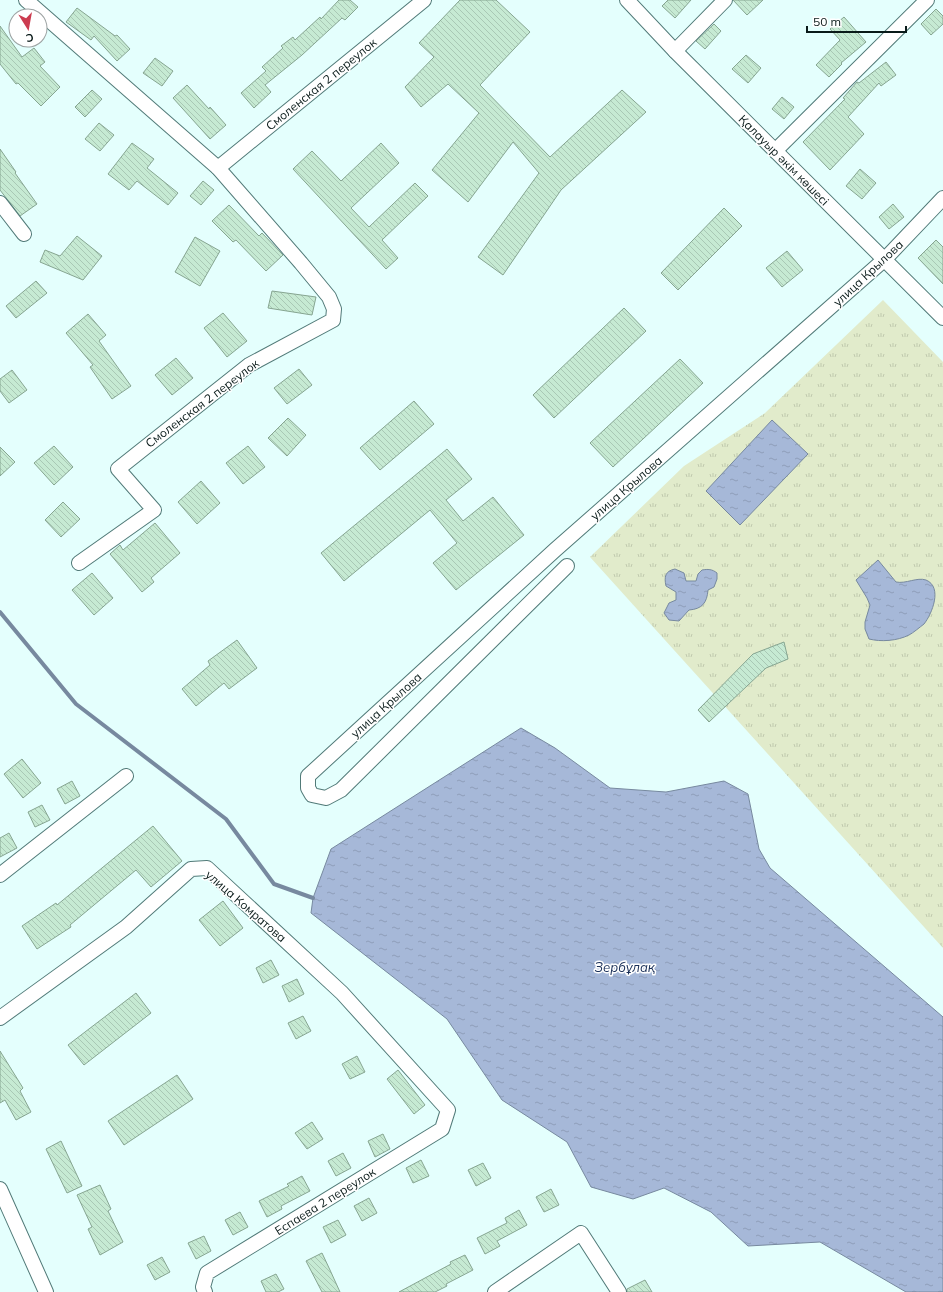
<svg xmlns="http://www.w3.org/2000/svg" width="943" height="1292" viewBox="0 0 943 1292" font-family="Mulish,sans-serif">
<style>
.grass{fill:url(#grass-tufts)}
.water{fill:url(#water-ripples);stroke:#77899f}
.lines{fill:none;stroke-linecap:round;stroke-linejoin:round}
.stream{stroke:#77899f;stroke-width:4}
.building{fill:url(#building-back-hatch);stroke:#86a591}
.minor-casing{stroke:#517a78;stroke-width:16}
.minor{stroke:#fff;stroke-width:14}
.labels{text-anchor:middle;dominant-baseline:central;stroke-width:3;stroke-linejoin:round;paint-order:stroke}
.street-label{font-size:12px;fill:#091a19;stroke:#fff}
.water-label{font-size:13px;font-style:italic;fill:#192f58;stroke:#fff}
</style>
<defs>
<pattern id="grass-tufts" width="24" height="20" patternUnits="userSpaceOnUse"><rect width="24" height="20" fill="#e1ebcb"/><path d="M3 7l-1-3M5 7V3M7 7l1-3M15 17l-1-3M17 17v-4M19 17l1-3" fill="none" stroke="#c0c9ae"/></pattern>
<pattern id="water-ripples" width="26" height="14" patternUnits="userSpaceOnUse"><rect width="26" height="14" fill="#a6b8d8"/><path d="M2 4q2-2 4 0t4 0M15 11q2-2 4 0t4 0" fill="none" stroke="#8e9eb9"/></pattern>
<pattern id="building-back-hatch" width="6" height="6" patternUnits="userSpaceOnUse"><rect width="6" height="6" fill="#c6ead3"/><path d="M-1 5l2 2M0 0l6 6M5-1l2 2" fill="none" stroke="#a9c8b5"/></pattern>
</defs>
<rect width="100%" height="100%" fill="#e4fffd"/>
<!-- grass -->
<polygon class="grass" points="883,300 943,362 943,948 590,557 684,466 765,413"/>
<!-- water -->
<g class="water">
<polygon points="772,420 808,454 740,525 706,491"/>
<path d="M878 560 896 582C906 584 917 577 926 580 943 587 932 614 924 624 920 627 913 633 909 635 897 641 881 642 869 639L865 629V622L870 605 867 598 856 580Z"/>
<path d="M675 569 684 573 686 581H696L698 574 702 570C708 569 712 569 717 573V579L714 587 708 590C707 603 702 609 689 610L679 621 669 620 664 613 669 603 676 600V592L666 586C664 577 665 571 675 569Z"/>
<polygon points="521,728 555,748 610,788 666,792 724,781 748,794 759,849 770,868 943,1017 943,1292 906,1292 820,1242 748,1246 711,1212 664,1188 633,1199 591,1187 567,1142 502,1100 447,1019 311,913 313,898 331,849"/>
</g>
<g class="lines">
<!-- stream -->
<polyline class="stream" points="0,612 76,704 226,819 274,884 313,898"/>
</g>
<!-- building -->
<g class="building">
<polygon points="339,0 350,0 358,7 345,20 342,18 302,55 265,85 271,92 254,108 241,93 266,71 262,67 283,48 281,46 293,37 295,40 320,17 321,19"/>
<polygon points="460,0 496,0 530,32 480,85 550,157 622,90 646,112 561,190 503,275 478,257 539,173 513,142 468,202 432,170 479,113 448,84 421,107 405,87 434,57 419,43"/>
<polygon points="668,0 691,0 675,18 662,6"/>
<polygon points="733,0 763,0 747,15"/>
<polygon points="77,8 115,36 117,35 130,49 117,61 94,36 91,40 66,22"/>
<polygon points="936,9 943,16 943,24 931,35 921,24"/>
<polygon points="844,17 866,42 841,63 842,64 829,77 816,65 840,40 830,29"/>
<polygon points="714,24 721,31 705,49 696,41"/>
<polygon points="0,26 22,57 34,48 45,62 40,66 60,87 41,106 18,83 16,84 0,64"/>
<polygon points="746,55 761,68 748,83 732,69"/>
<polygon points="155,58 173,71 162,86 143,73"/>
<polygon points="886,62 896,75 881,86 879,83 848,117 864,134 830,170 803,142 845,99 843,98 857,82 859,83"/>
<polygon points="187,85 209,109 210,107 226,125 210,139 173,98"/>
<polygon points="92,90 102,99 85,117 75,107"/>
<polygon points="782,97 794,107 784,119 772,109"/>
<polygon points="99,123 114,135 100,151 85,139"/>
<polygon points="132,143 154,159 147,168 178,193 168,205 137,181 129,190 108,174"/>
<polygon points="381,143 399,163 351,208 369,227 415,183 428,196 382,240 398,258 386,269 293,169 312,151 341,181"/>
<polygon points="0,149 16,172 15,173 37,204 20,216 0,190"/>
<polygon points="860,169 876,183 862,199 846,186"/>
<polygon points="203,181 214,190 201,205 190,196"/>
<polygon points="893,204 904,217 889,229 879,217"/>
<polygon points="229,205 259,236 262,233 283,255 266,271 236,240 233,242 212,221"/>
<polygon points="724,208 742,226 678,290 661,273"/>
<polygon points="77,236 102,256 83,280 40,262 45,250 60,256"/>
<polygon points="195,237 220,251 200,286 175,272"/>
<polygon points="936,240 943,247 943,284 918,258"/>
<polygon points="787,251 803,270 782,287 766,268"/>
<polygon points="36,281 47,293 16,318 6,306"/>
<polygon points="272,291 316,297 312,315 268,308"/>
<polygon points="624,308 646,331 554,418 533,395"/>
<polygon points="223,313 247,341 227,357 204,328"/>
<polygon points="88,314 106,335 99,341 131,386 112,399 90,367 93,365 66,333"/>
<polygon points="176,358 193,378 172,395 155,375"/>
<polygon points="680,359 703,383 613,467 590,443"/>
<polygon points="299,369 312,385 287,404 274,388"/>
<polygon points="12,370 27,390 9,403 0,391 0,379"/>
<polygon points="414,401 434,424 380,470 360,448"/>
<polygon points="288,418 306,435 287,456 268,438"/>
<polygon points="54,446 73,467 54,485 34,463"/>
<polygon points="248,446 265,467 243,484 226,463"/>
<polygon points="0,447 15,462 0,476"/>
<polygon points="447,449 472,479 446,500 463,521 493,497 524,535 456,590 433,563 457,543 430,510 344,581 321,553"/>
<polygon points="201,481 220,503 197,524 178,502"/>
<polygon points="63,502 80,519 61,537 45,520"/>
<polygon points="155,523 180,553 151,578 154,582 142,592 110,554 120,545 123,550"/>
<polygon points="92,573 113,598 94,615 72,590"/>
<polygon points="237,640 257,668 229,689 224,683 196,706 182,689 210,665 208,661"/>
<polygon points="784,642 788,659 766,668 709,722 698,710 753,654"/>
<polygon points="22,759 41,783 23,798 4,774"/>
<polygon points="72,781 80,796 65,804 57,789"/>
<polygon points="42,805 50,820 35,827 28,812"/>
<polygon points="153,826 182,861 151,887 136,870 70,925 71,927 37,949 22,926 56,903 57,905"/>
<polygon points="9,833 17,848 0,857 0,838"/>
<polygon points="223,901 243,928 220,946 199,920"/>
<polygon points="271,960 279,975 263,983 256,968"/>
<polygon points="297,979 304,994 289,1002 282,986"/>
<polygon points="136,993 151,1013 84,1065 68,1045"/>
<polygon points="303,1016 311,1031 296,1039 288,1023"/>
<polygon points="0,1051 23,1088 20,1091 31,1112 16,1120 5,1100 0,1103"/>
<polygon points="357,1056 365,1072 350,1079 342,1064"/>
<polygon points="398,1070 425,1105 414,1114 387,1079"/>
<polygon points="177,1075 193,1099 124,1145 108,1121"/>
<polygon points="312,1122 323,1139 307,1149 295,1133"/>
<polygon points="383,1134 390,1149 375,1157 368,1141"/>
<polygon points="61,1141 82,1186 67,1193 46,1149"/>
<polygon points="343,1153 351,1168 336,1176 328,1161"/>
<polygon points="421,1160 429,1176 413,1183 406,1168"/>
<polygon points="483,1163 491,1178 476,1186 468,1170"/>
<polygon points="302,1176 310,1191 281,1206 282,1209 267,1217 259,1201 289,1186 287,1184"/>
<polygon points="100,1185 111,1209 108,1211 123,1242 100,1255 88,1229 92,1227 77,1195"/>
<polygon points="551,1189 559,1205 544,1212 536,1197"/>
<polygon points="369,1198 377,1213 362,1221 354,1206"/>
<polygon points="519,1210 527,1225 497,1241 500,1246 485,1254 477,1238 507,1223 505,1218"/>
<polygon points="240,1212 248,1227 233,1235 225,1220"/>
<polygon points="338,1220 346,1235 331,1243 323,1227"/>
<polygon points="204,1236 211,1251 196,1259 188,1243"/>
<polygon points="322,1253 330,1270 340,1292 322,1292 306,1261"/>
<polygon points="465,1255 473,1270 446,1284 447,1286 435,1292 399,1292 451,1264 450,1262"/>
<polygon points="162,1257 170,1272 155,1280 147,1265"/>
<polygon points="276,1274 284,1289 278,1292 266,1292 261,1281"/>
<polygon points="645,1280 652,1292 627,1292 627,1289"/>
</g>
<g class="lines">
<!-- minor casing -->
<g class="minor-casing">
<g id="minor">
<polyline points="26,0 218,168 301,263 329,297 334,309 333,320 249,365 118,469 154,510 79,563"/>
<polyline points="627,0 675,51 943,318"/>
<polyline points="675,51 725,0"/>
<polyline points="775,151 927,0"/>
<polyline points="218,168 424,0"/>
<polyline points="0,203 24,234"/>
<polyline points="567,566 341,790 326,798 312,795 308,788 308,776 555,550 885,259 943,198"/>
<polyline points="0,875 126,776"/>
<polyline points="0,1018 126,927 191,869 207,868 342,993 448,1110 442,1129 207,1273 203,1287 205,1292"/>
<polyline points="0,1189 46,1292"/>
<polyline points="495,1292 581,1233 619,1292"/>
</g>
</g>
<!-- minor -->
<use href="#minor" class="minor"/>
</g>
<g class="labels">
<!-- street labels -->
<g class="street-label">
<text transform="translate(321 84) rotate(-39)">Смоленская 2 переулок</text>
<text transform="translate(784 160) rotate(45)">Қалауыр әкім көшесі</text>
<text transform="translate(868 273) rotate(-43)">улица Крылова</text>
<text transform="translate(202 403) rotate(-37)">Смоленская 2 переулок</text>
<text transform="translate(626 488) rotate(-41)">улица Крылова</text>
<text transform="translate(386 705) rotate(-42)">улица Крылова</text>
<text transform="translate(246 906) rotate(41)">улица Комратова</text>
<text transform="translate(325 1201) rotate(-32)">Еспаева 2 переулок</text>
</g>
<!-- water labels -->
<g class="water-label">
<text x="625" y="967">Зербұлақ</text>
</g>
</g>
<!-- north arrow -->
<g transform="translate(28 28) rotate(169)"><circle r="19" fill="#ffffff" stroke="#9da3a3"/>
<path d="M0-3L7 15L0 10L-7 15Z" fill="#cc3c50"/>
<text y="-6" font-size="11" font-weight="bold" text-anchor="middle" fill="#091a19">С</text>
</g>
<!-- scale -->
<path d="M807 26v6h99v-6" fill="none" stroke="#091a19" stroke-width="2"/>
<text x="813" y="26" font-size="12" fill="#091a19" stroke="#ffffff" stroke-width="3" paint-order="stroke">50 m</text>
</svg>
